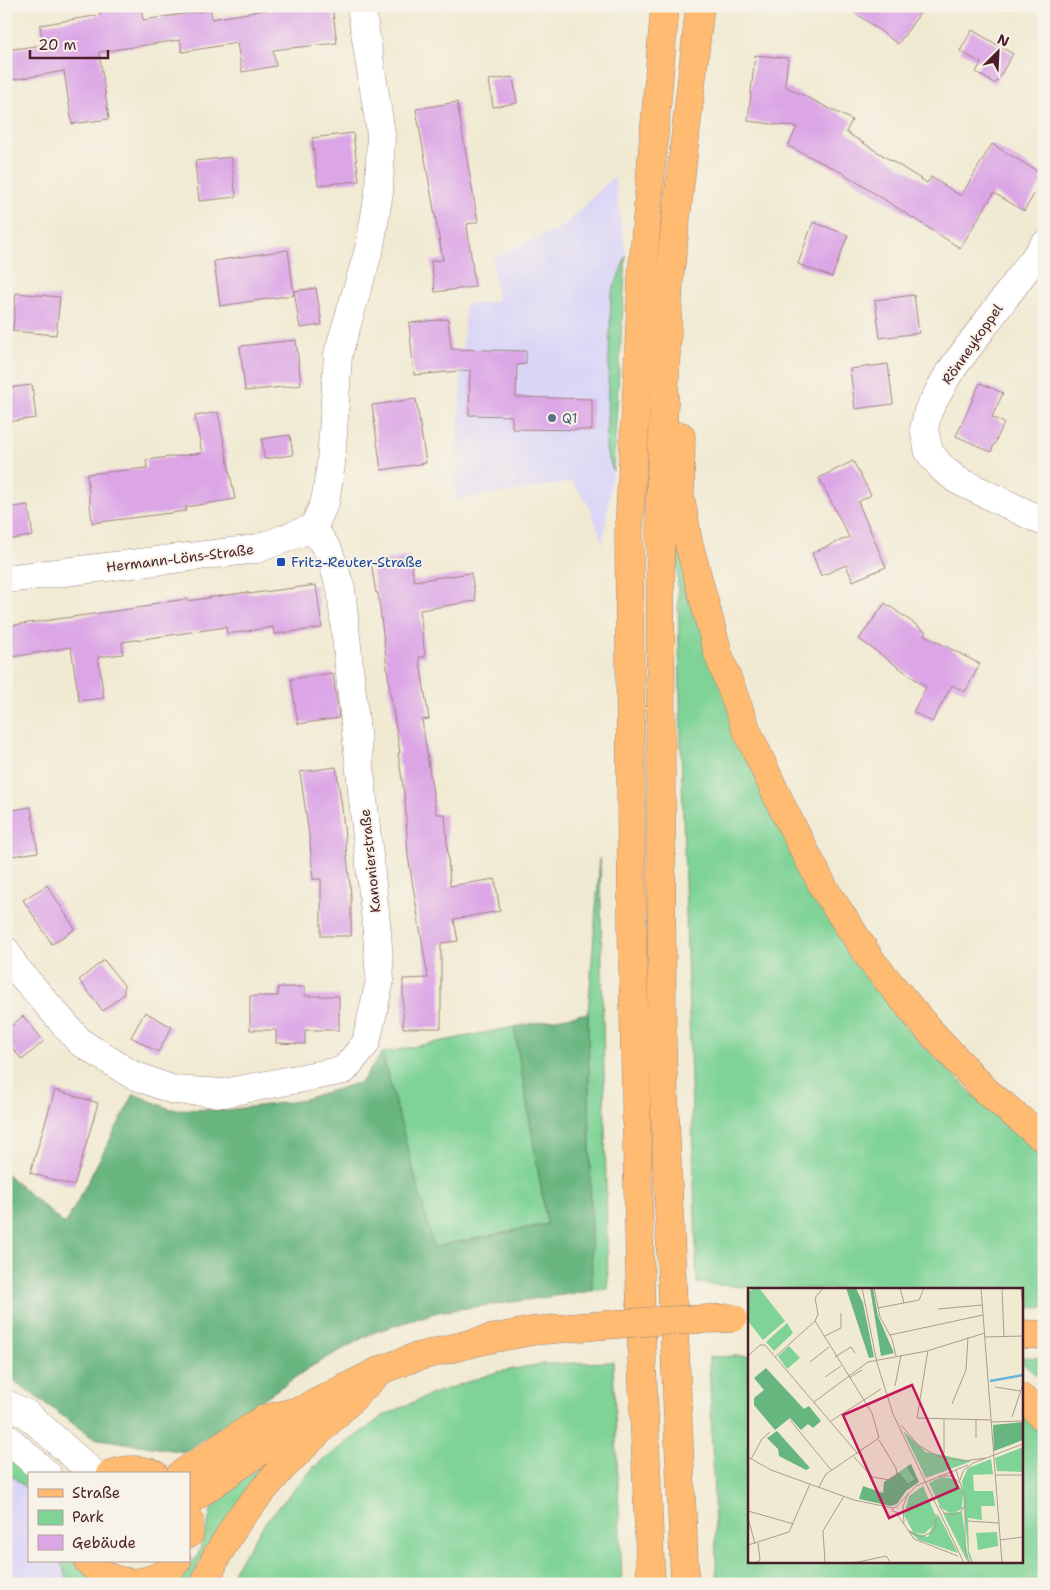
<svg xmlns="http://www.w3.org/2000/svg" width="1050" height="1590" viewBox="0 0 1050 1590" font-family="'Shantell Sans',sans-serif">
<style>
.built{fill:#dbd6f7}
.green{fill:#7fd396;stroke:#647960}
.forest{fill:#67b57f;stroke:#586a55}
.building{fill:#dba5e6}
.lines{fill:none;stroke-linecap:round;stroke-linejoin:round}
.minor-casing{stroke:#9e847f;stroke-width:29}
.tertiary-casing{stroke:#9e847f;stroke-width:29}
.primary-casing{stroke:#9e847f;stroke-width:29}
.trunk-casing{stroke:#9e847f;stroke-width:29}
.minor{stroke:#fff;stroke-width:28}
.tertiary{stroke:#fff;stroke-width:28}
.primary{stroke:#febb71;stroke-width:28}
.trunk{stroke:#febb71;stroke-width:28}
.primary-bridge-casing{stroke:#9e847f;stroke-width:29;stroke-linecap:butt}
.primary-bridge{stroke:#febb71;stroke-width:28}
.service-dot{fill:#5c6f8a;stroke:#f7f3e8;stroke-width:2}
.transit-dot{fill:#1a4fb4;stroke:#f7f3e8;stroke-width:2}
.labels{text-anchor:middle;dominant-baseline:central;stroke-width:4;stroke-linejoin:round;paint-order:stroke}
.street-label{font-size:14px;fill:#4a1f2b;stroke:#f7f3e8}
.service-label{font-size:14px;fill:#4e5e75;stroke:#f7f3e8;text-anchor:start}
.transit-label{font-size:14px;fill:#164399;stroke:#f7f3e8;text-anchor:start}
.inset-river{fill:none;stroke:#62b5dd;stroke-width:2.5}
.inset-road{fill:none;stroke:#ae9990;stroke-width:1}
.view{fill:#c2185b;fill-opacity:0.15;stroke:#c2185b;stroke-width:2.5}
.inset-edge{fill:none;stroke:#4a1f2b;stroke-width:2.5}
</style>
<rect width="100%" height="100%" fill="#f7f3e8"/>
<filter id="ink" filterUnits="userSpaceOnUse"><feTurbulence type="fractalNoise" baseFrequency=".02" numOctaves="2"/><feDisplacementMap in="SourceGraphic" scale="10" xChannelSelector="R" yChannelSelector="G"/><feConvolveMatrix kernelMatrix="1 2 1 2 8 2 1 2 1" color-interpolation-filters="sRGB"/></filter>
<filter id="wash" filterUnits="userSpaceOnUse"><feTurbulence type="fractalNoise" baseFrequency=".0096" numOctaves="4" result="noise"/><feDisplacementMap in="SourceGraphic" scale="20" xChannelSelector="R" yChannelSelector="G"/><feGaussianBlur stdDeviation="1.12" result="paint"/><feColorMatrix in="noise" values="0 0 0 0 0 0 0 0 0 0 0 0 0 0 0 0 0 1.4 0 .05"/><feComposite in="paint" operator="in"/></filter>
<g filter="url(#wash)">
<rect width="100%" height="100%" fill="#f1ead3"/>
<!-- built -->
<g class="built">
<polygon points="614,176 626,256 611,296 606,450 613,471 603,544 588,503 572,482 455,500 465,305 498,301 492,259 564,226"/>
<polygon points="6,1471 25,1487 29,1494 29,1561 60,1561 70,1584 6,1584"/>
</g>
<!-- green -->
<g class="green">
<polygon points="626,256 613,471 606,450 611,296"/>
<polygon points="677,542 811,887 851,955 908,1030 998,1119 1044,1154 1044,1308 1021,1307 1021,1289 770,1289 697,1283 681,748"/>
<polygon points="600,858 608,1289 592,1291 588,1013"/>
<polygon points="514,1027 547,1224 433,1247 382,1053"/>
<polygon points="737,1356 749,1356 749,1561 1021,1561 1021,1410 1035,1423 1044,1434 1044,1584 717,1584 709,1357"/>
<polygon points="1021,1357 1044,1358 1044,1381 1021,1362"/>
<polygon points="613,1362 622,1584 228,1584 235,1568 267,1520 314,1467 383,1416 432,1394 497,1372 542,1364"/>
<polygon points="290,1446 211,1540 196,1569 190,1584 172,1584 197,1557 206,1532 211,1510 221,1494"/>
<polygon points="6,1450 29,1474 29,1494 25,1487 6,1471"/>
<polygon points="60,1561 78,1561 97,1584 70,1584"/>
</g>
<!-- forest -->
<polygon class="forest" points="588,1013 592,1291 438,1312 372,1333 312,1366 185,1452 93,1438 6,1375 6,1173 65,1225 134,1094 170,1109 226,1110 298,1101 361,1082 382,1053 434,1247 547,1224 514,1027"/>
<g id="blocks">
<!-- building -->
<g class="building">
<polygon points="136,6 141,6 143,20 211,10 212,19 289,6 332,6 337,43 273,50 276,66 242,72 237,43 182,52 180,40 99,52 109,119 72,124 64,71 6,81 6,50 43,45 40,25 100,15 100,11"/>
<polygon points="846,6 925,6 898,44"/>
<polygon points="972,30 1013,54 995,84 976,72 981,63 960,51"/>
<polygon points="755,55 788,58 785,86 852,120 846,132 927,183 931,177 961,196 992,144 1044,175 1044,178 1024,211 994,193 960,248 841,172 788,146 797,127 748,121"/>
<polygon points="513,77 517,103 493,107 489,80"/>
<polygon points="457,102 478,222 467,224 475,287 435,292 431,261 443,260 416,109"/>
<polygon points="353,133 359,181 318,185 312,138"/>
<polygon points="231,157 236,197 199,201 195,161"/>
<polygon points="813,222 848,235 832,277 798,264"/>
<polygon points="288,250 294,295 220,306 214,261"/>
<polygon points="316,288 322,325 300,328 294,291"/>
<polygon points="16,293 60,297 56,335 13,331"/>
<polygon points="914,295 919,333 880,338 875,300"/>
<polygon points="448,319 451,349 526,351 526,364 517,365 516,397 592,399 592,430 512,429 512,416 469,415 470,370 414,375 409,323"/>
<polygon points="296,340 301,385 245,391 240,346"/>
<polygon points="888,364 893,404 855,409 850,369"/>
<polygon points="980,383 1003,393 992,417 1004,423 991,452 956,436"/>
<polygon points="32,385 36,418 6,422 6,388"/>
<polygon points="416,399 426,463 381,470 372,405"/>
<polygon points="218,412 235,499 186,507 186,511 92,523 87,474 147,468 146,460 202,453 195,416"/>
<polygon points="290,435 293,455 264,459 262,439"/>
<polygon points="853,461 871,495 858,502 886,567 853,581 846,565 821,576 812,553 849,537 819,478"/>
<polygon points="28,505 33,536 6,540 6,508"/>
<polygon points="410,556 414,581 471,573 476,601 420,610 425,657 419,657 429,719 422,720 436,814 445,814 450,886 495,879 500,911 454,919 458,941 441,943 441,1028 403,1028 403,979 428,978 408,856 405,800 398,753 400,753 390,691 378,593 376,593 371,562"/>
<polygon points="316,585 322,628 274,634 273,627 227,634 226,627 122,642 123,654 98,657 104,698 79,701 71,647 12,657 7,626 151,606 151,604 187,599 187,601 248,592 248,594"/>
<polygon points="885,603 926,632 924,635 980,664 965,692 952,685 932,722 913,712 926,687 859,639"/>
<polygon points="333,673 339,718 298,724 291,679"/>
<polygon points="336,767 342,808 351,895 351,936 321,936 321,879 313,879 310,842 300,772"/>
<polygon points="31,807 38,852 6,857 6,811"/>
<polygon points="47,885 75,929 52,944 23,900"/>
<polygon points="104,960 124,985 124,994 103,1011 79,980"/>
<polygon points="278,987 305,987 305,996 339,996 339,1030 305,1030 305,1044 276,1043 276,1030 250,1030 250,996 278,996"/>
<polygon points="145,1012 172,1027 158,1052 131,1037"/>
<polygon points="23,1016 44,1041 22,1060 6,1040 6,1030"/>
<polygon points="55,1090 98,1103 74,1186 30,1173"/>
</g>
</g>
</g>
<g filter="url(#ink)">
<use href="#blocks" fill-opacity="0" stroke="#9e847f" stroke-width="1"/>
<g class="lines">
<!-- minor casing -->
<g class="minor-casing">
<g id="minor">
<polyline points="1044,245 949,373 928,411 924,429 929,452 943,469 957,480 1044,522"/>
<polyline points="6,579 256,549 313,528 325,502 331,464 338,354 370,246 379,192 381,134 361,6"/>
<polyline points="6,951 15,967 80,1042 131,1074 173,1090 224,1093 344,1070 366,1043 380,980 377,932 341,589 329,552 313,528"/>
</g>
</g>
<!-- tertiary casing -->
<g class="tertiary-casing">
<g id="tertiary">
<polyline points="6,1404 27,1414 94,1474"/>
<polyline points="6,1437 47,1474"/>
</g>
</g>
<!-- primary casing -->
<g class="primary-casing">
<g id="primary">
<polyline points="1021,1334 1044,1335"/>
<path d="M110 1474C125 1469 139 1468 154 1474"/>
<polyline points="181,1474 264,1419 302,1410 381,1370 413,1358 485,1340 532,1331 580,1327"/>
<polyline points="189,1501 282,1436 302,1410"/>
<polyline points="189,1519 189,1534"/>
<path d="M88 1561C113 1589 153 1590 177 1561"/>
</g>
</g>
<!-- trunk casing -->
<g class="trunk-casing">
<g id="trunk">
<polyline points="681,436 680,495 688,541 718,653 747,731 784,811 825,890 873,963 928,1029 985,1090 1044,1139"/>
<polyline points="1021,1398 1030,1404 1044,1418"/>
<polyline points="119,1581 119,1584"/>
<polyline points="147,1581 147,1584"/>
<polyline points="205,1584 215,1559 239,1519 263,1490 282,1468 381,1370"/>
<polyline points="651,1584 642,1363 632,927 629,529 638,369 642,277 665,6"/>
<polyline points="685,1584 662,1047 660,499 669,281 700,6"/>
</g>
</g>
<!-- minor -->
<use href="#minor" class="minor"/>
<!-- tertiary -->
<use href="#tertiary" class="tertiary"/>
<!-- primary -->
<use href="#primary" class="primary"/>
<!-- trunk -->
<use href="#trunk" class="trunk"/>
<!-- primary-bridge casing -->
<g class="primary-bridge-casing">
<polyline id="primary-bridge" points="580,1327 656,1321 733,1318"/>
</g>
<!-- primary-bridge -->
<use href="#primary-bridge" class="primary-bridge"/>
</g>
</g>
<!-- markers -->
<circle class="service-dot" cx="552" cy="418" r="5"/>
<rect class="transit-dot" x="276" y="557" width="10" height="10" rx="2.5"/>
<g class="labels">
<!-- street labels -->
<g class="street-label">
<text transform="translate(972 344) rotate(-55)">Rönneykoppel</text>
<text transform="translate(180 558) rotate(-7)">Hermann-Löns-Straße</text>
<text transform="translate(370 861) rotate(-96)">Kanonierstraße</text>
</g>
<!-- service labels -->
<g class="service-label">
<text x="562" y="418">Q1</text>
</g>
<!-- transit labels -->
<g class="transit-label">
<text x="291" y="562">Fritz-Reuter-Straße</text>
</g>
</g>
<!-- overview -->
<g transform="translate(748 1288)">
<rect width="275" height="275" fill="#f1ead3"/>
<path d="M7 0H11L37 33 15 52 0 33V4ZM39 35 45 45 26 63 18 54ZM41 58 52 70 39 81 30 68ZM155 143 178 164 224 173 178 190ZM275 159V184L249 183 247 170ZM243 171 245 186 225 187 226 203H245L247 218H233L234 232 220 230 221 263 225 275H223L220 266 214 193 220 180ZM158 179 166 191 160 195 151 184ZM193 189 207 191 215 204 214 221 204 226 193 220 181 195ZM175 198 187 226 188 235 176 246 165 244 156 227 161 208ZM214 224 220 275 195 225ZM190 226 210 265 171 252 159 242 180 249ZM249 244 250 258 230 262 228 245Z" fill="#7fd396"/>
<path d="M98 0H108L115 15 126 69 121 70ZM122 0H125L130 28 146 65 133 68ZM18 80 56 121 61 118 73 133 65 140 60 136 53 142 42 130 27 142 6 117V110L16 102 6 90ZM275 134V152L246 163 245 137ZM29 143 62 180 58 182 31 168 30 161 19 150ZM163 176 171 194 158 203 149 216 143 218 111 211 115 198 135 205 136 194 151 184 160 195 166 191 158 179Z" fill="#67b57f"/>
<path class="inset-river" d="M242 93 275 87"/>
<path class="inset-road" d="M114 0 129 75 145 126 216 275M126 0 132 29 144 51 148 68M152 0 156 15M233 0 254 275M254 0 256 49M273 0 275 23M130 20 171 12 176 0M190 21 234 17M67 33 124 125 131 150 78 186 71 199M142 47 235 27M77 48 93 40V25M237 49 275 48M180 62 169 130 243 132M0 68 12 57H17L110 166M27 69 67 33 70 26 67 10 75 0M87 69 103 59 107 65M62 74 81 59M77 89 93 78M101 90 114 82M147 98 153 67M247 99 272 103M66 114 120 74 179 63 237 45M204 116 218 82 220 49M264 129 275 96M42 132 84 183M228 132V150M83 133 133 101M243 134 275 133M153 137 170 157 191 169 215 173 238 170M196 165V131M0 169 23 182 106 212 145 220M106 169 124 189 142 192 149 187 148 180 131 152M3 171 14 151 22 144M208 182 217 210V258L221 275M247 187H275M191 188H203L212 195M212 192 215 183 225 175 275 156M191 217 196 225 205 227 213 224 217 217M149 218 168 198 220 177M150 219H146L144 223 151 225M0 223 46 236M149 226 166 251 210 268M1 233 7 256M220 233 251 235M156 235 155 219 160 205M161 243 173 249 182 245 188 238V226M252 252 275 249M0 257 41 244 62 196M7 275 12 272 10 255M77 275 75 243 96 208M106 275 138 268 143 275"/>
<path class="view" d="M164 97 210 200 141 230 95 127Z"/>
<rect width="275" height="275" class="inset-edge"/>
</g>
<!-- margin -->
<rect width="1050" height="1590" fill="none" stroke="#f7f3e8" stroke-width="25"/>
<!-- legend -->
<rect x="28" y="1472" width="162" height="90" fill="#f7f3e8" stroke="#b29e9c"/>
<rect x="38" y="1489" width="25" height="8" fill="#febb71" stroke="#b29e9c"/>
<text x="72" y="1498" font-size="15" fill="#4a1f2b">Straße</text>
<rect x="38" y="1510" width="25" height="15" fill="#7fd396" stroke="#b29e9c"/>
<text x="72" y="1522" font-size="15" fill="#4a1f2b">Park</text>
<rect x="38" y="1535" width="25" height="15" fill="#dba5e6" stroke="#b29e9c"/>
<text x="72" y="1548" font-size="15" fill="#4a1f2b">Gebäude</text>
<!-- north arrow -->
<g transform="translate(998 52) rotate(24)" stroke="#f7f3e8" stroke-width="4" paint-order="stroke">
<path d="M0-4L9 19L0 12L-9 19Z" fill="#4a1f2b"/>
<text y="-8" font-size="14" font-weight="bold" text-anchor="middle" fill="#4a1f2b">N</text>
</g>
<!-- scale -->
<path d="M30 50v8h78v-8" fill="none" stroke="#4a1f2b" stroke-width="2.5"/>
<text x="38" y="50" font-size="15" fill="#4a1f2b" stroke="#f7f3e8" stroke-width="4" paint-order="stroke">20 m</text>
</svg>
